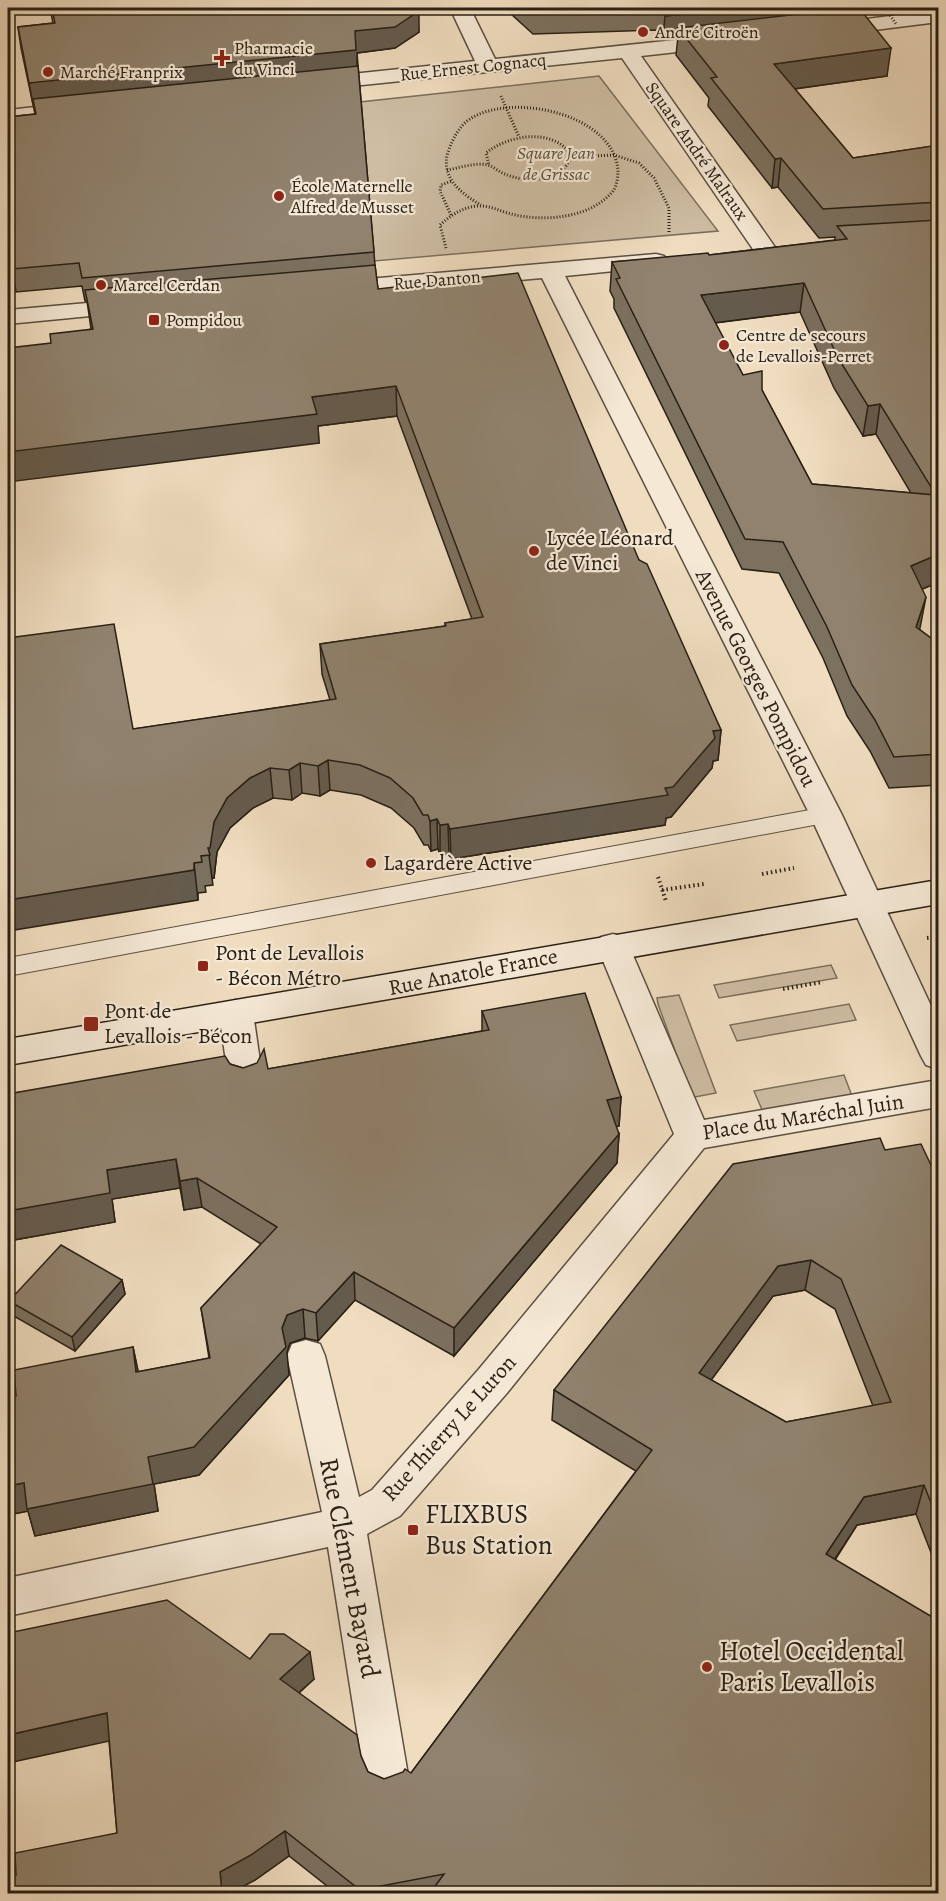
<svg xmlns="http://www.w3.org/2000/svg" width="946" height="1901" viewBox="0 0 946 1901" font-family="Alegreya,serif">
<style>
.green{fill:#cebda3;stroke:#7c6e5c;stroke-width:1.5}
.lines{fill:none;stroke-linecap:round;stroke-linejoin:round}
.lane-casing{stroke:#5b4f40;stroke-width:2}
.street-casing{stroke:#5b4f40;stroke-width:3}
.secondary-casing{stroke:#292015;stroke-width:3}
.path-far1{stroke:#292015;stroke-width:3;stroke-dasharray:1 2;stroke-linecap:butt}
.path{stroke:#292015;stroke-width:4;stroke-dasharray:1.5 3;stroke-linecap:butt}
.lane{fill:#f5e9d6;fill-rule:evenodd}
.street{fill:#f5e9d6;fill-rule:evenodd}
.secondary{fill:#f5e9d6;fill-rule:evenodd}
.path-bridge{stroke:#292015;stroke-width:3;stroke-dasharray:1 2;stroke-linecap:butt}
.wall{fill:#7c705f;stroke:#292015;stroke-width:1.5;fill-rule:evenodd}
.shaded-wall{fill:#655b4d;stroke:#292015;stroke-width:1.5}
.building{fill:#90826e;stroke:#292015;stroke-width:1.5;fill-rule:evenodd}
.poi-dot{fill:#8f2418;stroke:#f5e9d6;stroke-width:2}
.labels{text-anchor:middle;dominant-baseline:central;stroke-width:4.5;stroke-linejoin:round;paint-order:stroke}
.far-poi-label{font-size:18px;fill:#292015;stroke:#f5e9d6;text-anchor:start}
.far-street-label{font-size:18px;fill:#292015;stroke:#f5e9d6}
.far-park-label{font-size:18px;font-style:italic;fill:#5b4f40;stroke:#f5e9d6}
.poi-label{font-size:22px;fill:#292015;stroke:#f5e9d6;text-anchor:start}
.street-label{font-size:22px;fill:#292015;stroke:#f5e9d6}
.near-poi-label{font-size:27px;fill:#292015;stroke:#f5e9d6;text-anchor:start}
.near-street-label{font-size:27px;fill:#292015;stroke:#f5e9d6}
</style>
<rect width="100%" height="100%" fill="#f0ddc0"/>
<filter id="stains"><feTurbulence type="fractalNoise" baseFrequency=".00333" numOctaves="4"/><feColorMatrix values="0 0 0 0 .2 0 0 0 0 .09 0 0 0 0 .02 0 0 0 .5 -.17"/></filter>
<radialGradient id="worn" r=".72"><stop offset=".6" stop-color="#630" stop-opacity="0"/><stop offset="1" stop-color="#630" stop-opacity=".3"/></radialGradient>
<!-- green -->
<g class="green">
<polygon points="599,76 718,231 374,261 360,102"/>
<polygon points="831,965 837,978 719,998 714,985"/>
<polygon points="679,995 716,1093 695,1097 690,1092 658,1004 657,998"/>
<polygon points="849,1004 856,1020 737,1041 730,1025"/>
<polygon points="844,1075 852,1096 763,1112 754,1091"/>
</g>
<g class="lines">
<!-- lane casing -->
<g class="lane-casing">
<polygon id="lane" points="826,807 835,809 838,815 835,821 8,976 8,958"/>
</g>
<!-- street casing -->
<g class="street-casing">
<g id="street">
<polygon points="450,8 470,8 495,59 722,35 729,37 732,41 729,45 722,47 641,56 777,250 773,255 765,257 757,255 622,58 314,90 306,89 303,84 306,79 314,78 475,61"/>
<polygon points="938,10 938,22 827,36 820,34 817,30 820,26 827,24"/>
<polygon points="81,102 89,104 92,109 89,114 8,122 8,110"/>
<polygon points="656,254 664,256 668,261 664,266 565,276 842,815 938,1021 938,1069 926,1065 921,1056 810,815 542,278 333,296 324,294 321,289 324,284 333,282"/>
<polygon points="133,299 142,301 145,306 142,311 8,324 8,310"/>
<polygon points="613,934 625,937 629,946 704,1120 938,1080 938,1107 704,1148 507,1393 400,1516 367,1534 409,1781 403,1796 387,1803 371,1796 365,1781 328,1547 8,1616 8,1578 322,1512 287,1356 292,1344 306,1340 320,1344 325,1356 359,1497 372,1490 479,1369 674,1134 597,946 601,937"/>
<polygon points="236,1000 248,1004 253,1013 263,1082 258,1091 246,1095 234,1091 229,1082 219,1013 224,1004"/>
</g>
</g>
<!-- secondary casing -->
<g class="secondary-casing">
<polygon id="secondary" points="938,880 938,904 8,1065 8,1039"/>
</g>
<!-- path-far1 -->
<g class="path-far1">
<polyline points="501,96 519,137"/>
<polyline points="571,157 614,155 639,163 654,178 669,208 669,232"/>
<path d="M447 170C459 168 476 162 488 165 494 167 499 172 505 174 527 184 565 182 571 155 553 127 508 135 486 153L489 165"/>
<polyline points="451,215 440,191 441,185 452,181"/>
<path d="M446 248 440 225C451 215 464 206 480 206 491 206 500 211 511 214 543 222 590 219 613 191 617 186 618 177 618 170 613 113 511 92 470 119 458 127 453 139 448 152 440 178 462 194 481 205"/>
</g>
<!-- path -->
<g class="path">
<polyline points="762,874 794,868"/>
<polyline points="658,877 666,901"/>
<polyline points="662,890 704,884"/>
<polyline points="927,938 938,937"/>
<polyline points="783,989 823,982"/>
</g>
<!-- lane -->
<use href="#lane" class="lane"/>
<!-- street -->
<use href="#street" class="street"/>
<!-- secondary -->
<use href="#secondary" class="secondary"/>
<!-- path-bridge -->
<polyline class="path-bridge" points="885,8 896,24"/>
</g>
<!-- wall -->
<g class="wall">
<polygon points="50,8 417,8 419,32 395,48 357,53 375,265 378,289 639,560 721,730 718,760 713,761 712,768 671,817 666,818 665,825 451,859 449,854 440,855 438,849 431,851 428,845 424,845 414,828 391,808 361,795 330,790 320,796 302,793 292,800 273,798 253,808 230,828 217,852 214,878 212,878 213,885 205,886 206,892 198,893 198,900 133,729 330,700 322,674 320,644 445,626 445,623 472,619 397,416 318,426 319,443 51,343 91,329 87,301 85,301 82,286 16,292 15,285 8,286 8,117 35,114 21,48 18,27 53,23"/>
<path d="M508 8H844L887 76 795 89 853 158 939 145V582L922 589 919 629 939 644V785L889 788 870 751 847 716 823 658 779 573 742 569 614 308V299L610 291 612 262 709 255 835 240V237L819 238 778 187 772 188 708 106 709 98 676 55 678 37 663 38 657 30 533 34 510 13ZM800 312 834 388 863 436 876 434 911 493 812 484 762 390 743 375 715 323Z"/>
<polygon points="482,1011 621,1097 619,1126 616,1127 619,1134 617,1163 454,1356 355,1300 318,1341 305,1338 290,1343 286,1352 289,1375 199,1475 154,1484 158,1511 35,1536 28,1511 8,1515 8,1397 16,1396 133,1347 138,1372 209,1358 201,1308 261,1244 202,1207 184,1210 180,1188 112,1199 115,1222 8,1241 8,1094 230,1064 243,1068 268,1069 482,1031"/>
<path d="M885 1150 939 1182V1573L916 1514 857 1525 835 1560 939 1893H336L289 1856 255 1880 16 1875 117 1833 109 1741 250 1659 314 1679 299 1693 361 1756 368 1772 384 1779 411 1773 636 1471 552 1420 554 1390ZM805 1290 835 1309 873 1406 786 1422 711 1380 773 1296Z"/>
<polygon points="122,1280 125,1294 75,1351 12,1315 9,1301"/>
</g>
<!-- shaded-wall -->
<g class="shaded-wall">
<polygon points="740,8 844,8 843,18 678,28 678,37 663,38 665,16"/>
<polygon points="419,11 419,32 395,48 357,53 357,71 33,104 29,83 355,31"/>
<polygon points="891,48 887,76 771,92 774,64"/>
<polygon points="781,158 778,187 772,188 775,159"/>
<polygon points="8,262 11,262 15,285 8,286"/>
<polygon points="804,283 800,312 698,325 701,295"/>
<polygon points="396,386 397,416 318,426 319,443 8,482 8,452 312,397"/>
<polygon points="880,404 876,434 863,436 868,406"/>
<polygon points="939,554 939,582 906,596 911,566"/>
<polygon points="926,597 920,628 911,658 916,627"/>
<polygon points="721,730 718,760 713,761 712,768 671,817 666,818 665,825 451,859 450,829 665,788 713,731"/>
<polygon points="328,760 330,790 320,796 318,766"/>
<polygon points="300,763 302,793 292,800 289,770"/>
<polygon points="270,768 273,798 253,808 230,828 217,852 214,878 212,878 208,848 214,822 227,798 250,778"/>
<polygon points="437,819 438,849 431,851 430,821"/>
<polygon points="448,824 449,854 440,855 440,825"/>
<polygon points="194,863 198,900 8,931 8,900"/>
<polygon points="621,1097 619,1126 605,1129 607,1100"/>
<polygon points="619,1134 617,1163 454,1356 454,1328"/>
<polygon points="176,1159 180,1188 112,1199 115,1222 8,1241 8,1211 107,1170"/>
<polygon points="197,1178 202,1207 184,1210 180,1181"/>
<polygon points="811,1260 805,1290 773,1296 695,1402 699,1373 778,1266"/>
<polygon points="354,1272 355,1300 318,1341 316,1313"/>
<polygon points="122,1280 125,1294 75,1351 72,1337"/>
<polygon points="303,1309 305,1338 290,1343 287,1352 289,1375 199,1475 154,1484 158,1511 35,1536 28,1511 8,1515 8,1486 148,1457 282,1328 287,1315"/>
<polygon points="133,1347 139,1375 136,1372"/>
<polygon points="924,1485 916,1514 857,1525 820,1582 826,1554 864,1497"/>
<polygon points="310,1652 314,1679 284,1706 280,1679"/>
<polygon points="107,1713 114,1740 8,1763 8,1735"/>
<polygon points="285,1831 289,1856 255,1880 231,1893 222,1893 220,1872"/>
</g>
<!-- building -->
<g class="building">
<polygon points="52,8 417,8 419,11 395,27 355,31 356,50 29,83 18,27 55,23"/>
<polygon points="529,8 740,8 665,16 659,8 533,12"/>
<polygon points="851,8 859,8 891,48 774,64 853,158 939,145 939,202 823,209 781,158 775,159 711,78 717,77 678,28"/>
<polygon points="358,66 374,252 82,278 79,263 12,269 11,262 8,262 8,117 36,114 33,99"/>
<path d="M939 220V554L911 566 926 597 916 627 939 644V754L894 757 875 720 852 685 827 627 783 542 745 539 616 279 620 278 612 262 708 253 709 255 847 239 837 226ZM804 283 838 358 868 406 880 404 936 495 812 484 762 390V371L743 375 701 295Z"/>
<polygon points="375,265 378,289 518,273 639,560 647,564 721,730 713,731 715,738 673,787 665,788 668,795 450,829 448,824 440,825 437,819 430,821 428,815 423,815 413,798 390,778 360,765 328,760 318,766 300,763 289,770 270,768 250,778 227,798 214,822 210,848 208,848 210,855 201,856 202,862 194,863 194,870 8,900 8,638 114,624 133,729 336,699 320,644 446,626 445,623 483,617 396,386 312,397 317,414 8,452 8,348 51,343 50,334 93,329 85,290"/>
<polygon points="585,993 621,1097 607,1100 619,1134 454,1328 354,1272 316,1313 303,1309 287,1315 282,1328 286,1347 194,1447 148,1457 153,1484 27,1509 24,1483 8,1486 8,1397 16,1396 14,1370 133,1347 136,1372 210,1358 201,1308 277,1227 197,1178 180,1181 176,1159 107,1170 110,1193 8,1211 8,1094 225,1056 230,1064 243,1068 257,1063 264,1049 268,1069 489,1030 482,1011"/>
<path d="M880 1138 885 1150 921 1144 939 1182V1523L924 1485 864 1497 826 1554 939 1621V1893H463L462 1888 430 1893 444 1874 360 1890 285 1831 251 1855 220 1872 222 1893H8V1877L16 1875 15 1853 117 1833 107 1713 8 1735V1633L167 1600 250 1659 270 1634H284L310 1652 280 1679 357 1735 361 1756 368 1772 384 1779 403 1772 405 1769 411 1773 652 1450 554 1390 733 1164ZM811 1260 841 1279 891 1402 786 1422 699 1373 778 1266Z"/>
<polygon points="61,1245 122,1280 72,1337 9,1301"/>
</g>
<!-- markers -->
<g class="poi-dot">
<circle cx="643" cy="32" r="6"/>
<path d="M219 49h6v6h6v6h-6v6h-6v-6h-6v-6h6z"/>
<circle cx="48" cy="72" r="6"/>
<circle cx="279" cy="196" r="6"/>
<circle cx="101" cy="285" r="6"/>
<rect x="148" y="314" width="12" height="12" rx="3"/>
<circle cx="724" cy="345" r="6"/>
<circle cx="534" cy="551" r="6"/>
<circle cx="371" cy="863" r="6"/>
<rect x="197" y="960" width="12" height="12" rx="3"/>
<rect x="83" y="1016" width="16" height="16" rx="3"/>
<rect x="407" y="1524" width="12" height="12" rx="3"/>
<circle cx="707" cy="1667" r="6"/>
</g>
<g class="labels">
<!-- far-poi labels -->
<g class="far-poi-label">
<text x="655" y="32">André Citroën</text>
<text x="234" y="48">Pharmacie<tspan x="234" dy="21">du Vinci</tspan></text>
<text x="60" y="72">Marché Franprix</text>
<text x="291" y="186">École Maternelle<tspan x="291" dy="21">Alfred de Musset</tspan></text>
<text x="113" y="285">Marcel Cerdan</text>
<text x="166" y="320">Pompidou</text>
<text x="736" y="335">Centre de secours<tspan x="736" dy="21">de Levallois-Perret</tspan></text>
</g>
<!-- far-street labels -->
<g class="far-street-label">
<text transform="translate(473 67) rotate(-6)">Rue Ernest Cognacq</text>
<text transform="translate(697 151) rotate(55)">Square André Malraux</text>
<text transform="translate(437 280) rotate(-5)">Rue Danton</text>
</g>
<!-- far-park labels -->
<g class="far-park-label">
<text x="556" y="153">Square Jean<tspan x="556" dy="21">de Grissac</tspan></text>
</g>
<!-- poi labels -->
<g class="poi-label">
<text x="546" y="538">Lycée Léonard<tspan x="546" dy="25">de Vinci</tspan></text>
<text x="383" y="863">Lagardère Active</text>
<text x="215" y="953">Pont de Levallois<tspan x="215" dy="25">- Bécon Métro</tspan></text>
<text x="104" y="1011">Pont de<tspan x="104" dy="25">Levallois - Bécon</tspan></text>
</g>
<!-- street labels -->
<g class="street-label">
<text transform="translate(756 678) rotate(63)">Avenue Georges Pompidou</text>
<text transform="translate(473 972) rotate(-11)">Rue Anatole France</text>
<text transform="translate(803 1117) rotate(-9)">Place du Maréchal Juin</text>
<text transform="translate(449 1428) rotate(-48)">Rue Thierry Le Luron</text>
</g>
<!-- near-poi labels -->
<g class="near-poi-label">
<text x="425" y="1514">FLIXBUS<tspan x="425" dy="31">Bus Station</tspan></text>
<text x="719" y="1651">Hotel Occidental<tspan x="719" dy="31">Paris Levallois</tspan></text>
</g>
<!-- near-street labels -->
<g class="near-street-label">
<text transform="translate(350 1568) rotate(79)">Rue Clément Bayard</text>
</g>
</g>
<!-- margin -->
<rect width="946" height="1901" fill="none" stroke="#f0ddc0" stroke-width="30"/>
<rect x="9" y="9" width="928" height="1883" fill="none" stroke="#292015" stroke-width="3"/>
<rect x="15" y="15" width="916" height="1871" fill="none" stroke="#292015" stroke-width="1.5"/>
<rect width="100%" height="100%" filter="url(#stains)"/>
<rect width="100%" height="100%" fill="url(#worn)"/>
</svg>
